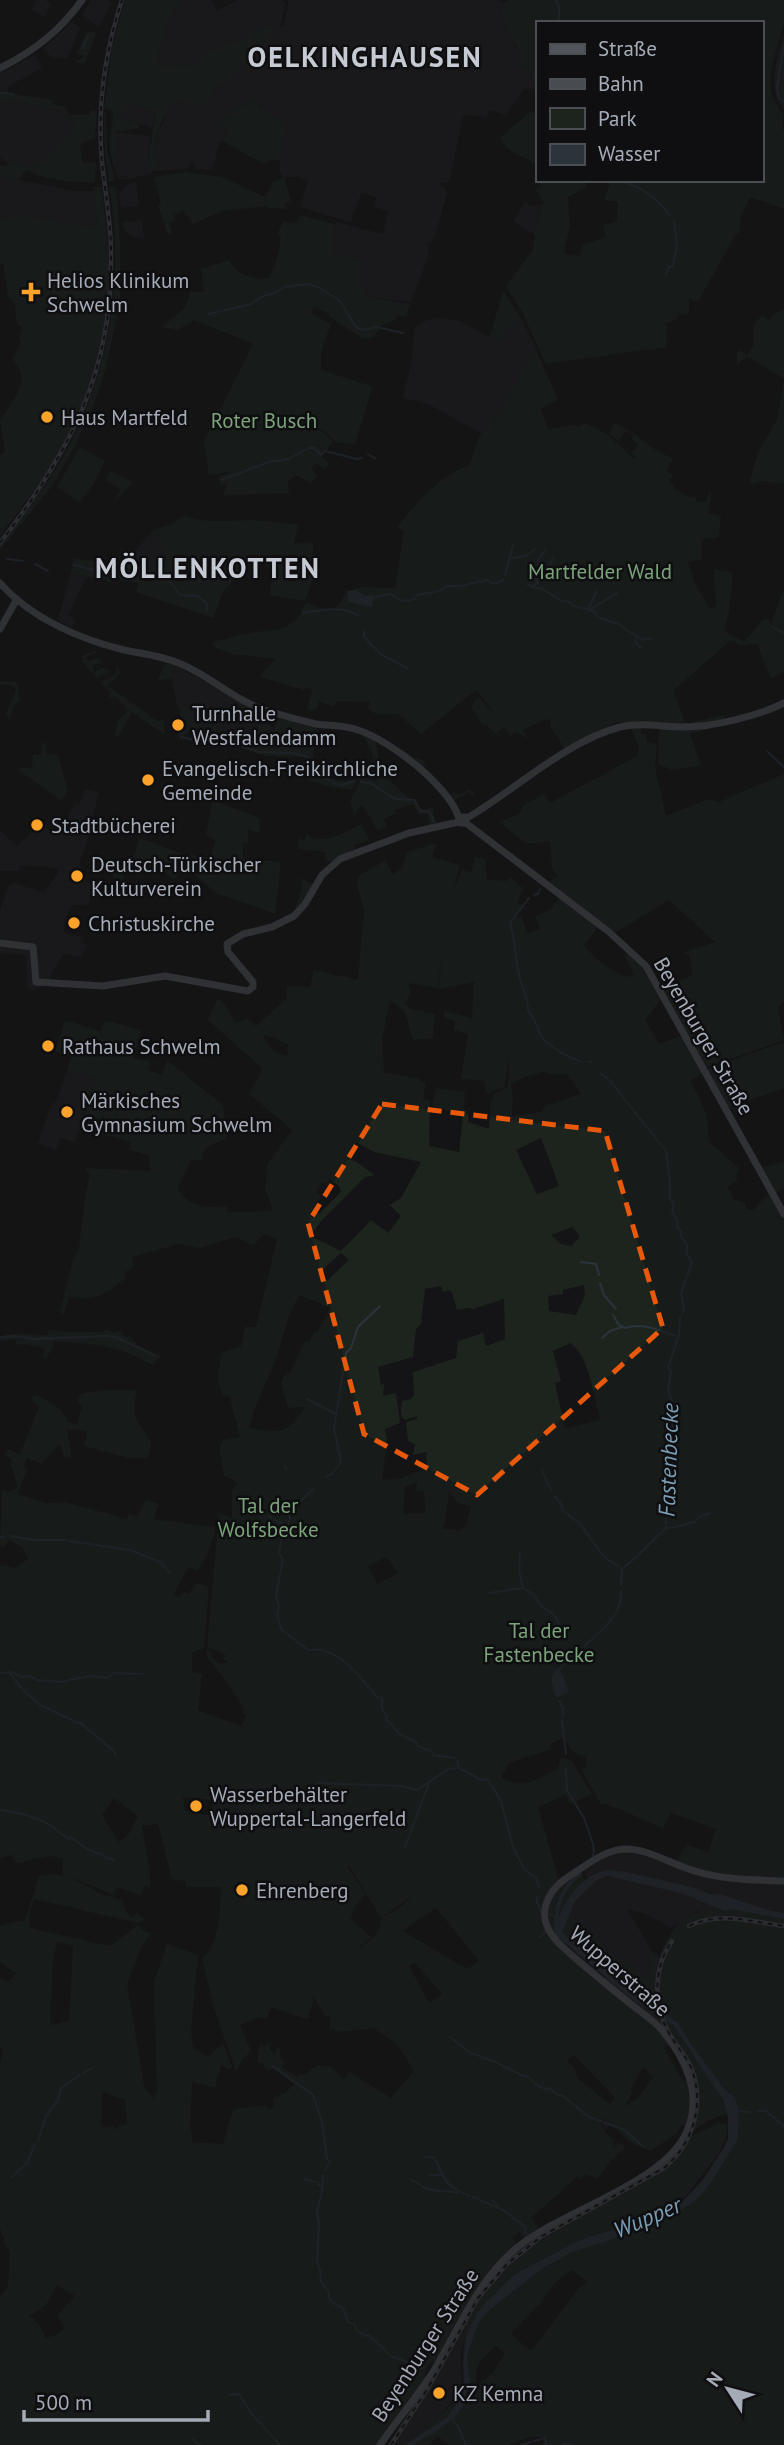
<svg xmlns="http://www.w3.org/2000/svg" width="784" height="2445" viewBox="0 0 784 2445" font-family="'PT Sans',sans-serif">
<style>
.built{fill:#202023}
.green{fill:#1c241d;fill-rule:evenodd}
.water{fill:#2a343a}
.lines{fill:none;stroke-linecap:round;stroke-linejoin:round}
.stream{stroke:#2a343a;stroke-width:2}
.canal{stroke:#2a343a;stroke-width:3.5}
.major{stroke:#51545a;stroke-width:7}
.rail-casing{stroke:#484b50;stroke-width:4.5}
.rail{stroke:#0f0f11;stroke-width:2;stroke-dasharray:5;stroke-linecap:butt}
.marked{fill:none;stroke:#e8590c;stroke-width:5;stroke-dasharray:14 9;stroke-linejoin:round}
.poi-dot{fill:#faa229;stroke:#0f0f11;stroke-width:2.5}
.labels{text-anchor:middle;dominant-baseline:central;stroke-width:5;stroke-linejoin:round;paint-order:stroke}
.poi-label{font-size:21px;fill:#a5acb7;stroke:#0f0f11;text-anchor:start}
.park-label{font-size:21px;fill:#7ca37b;stroke:#0f0f11}
.street-label{font-size:21px;fill:#a5acb7;stroke:#0f0f11}
.water-label{font-size:23px;font-style:italic;fill:#7b9eb4;stroke:#0f0f11}
.district-label{font-size:28px;font-weight:bold;letter-spacing:2px;fill:#c6cbd3;stroke:#0f0f11}
</style>
<rect width="100%" height="100%" fill="#141416"/>
<!-- built -->
<g class="built">
<polygon points="33,0 45,0 51,4 45,17 32,10 36,1"/>
<polygon points="91,0 107,0 112,3 99,27 82,15"/>
<polygon points="184,0 211,0 217,11 237,0 282,0 285,4 280,27 284,25 289,0 499,0 503,3 500,14 511,31 515,46 522,56 521,64 530,73 536,88 523,90 506,115 490,110 486,117 468,115 463,117 450,178 447,182 441,182 439,185 445,188 447,193 436,233 433,240 427,243 429,254 411,302 366,297 362,287 361,260 332,252 332,242 336,222 383,234 388,211 373,207 377,197 361,193 351,222 300,207 308,181 298,177 283,177 280,171 280,157 284,135 254,98 245,106 241,105 228,117 219,123 229,129 223,141 220,141 212,170 197,169 194,163 191,163 187,169 157,171 154,159 157,132 162,125 167,110 177,98 202,107 214,91 245,64 275,31 243,39 219,47 215,51 205,51 205,59 198,64 161,66 158,64 160,44 164,41 164,26 181,1"/>
<polygon points="72,22 80,28 67,58 54,59 43,49"/>
<polygon points="35,55 42,68 9,86 7,92 0,93 0,73"/>
<polygon points="5,100 59,110 75,121 63,143 31,168 9,163 0,158 0,104"/>
<polygon points="134,104 156,112 152,128 120,117 125,109"/>
<polygon points="115,132 150,136 149,159 152,173 130,179 119,175 114,170 117,168 115,163"/>
<polygon points="0,176 75,191 94,191 97,230 28,216 13,216 0,221"/>
<polygon points="136,182 139,205 121,208 119,196 125,186"/>
<polygon points="525,202 530,205 541,205 539,224 531,233 513,221"/>
<polygon points="141,220 144,238 131,236 124,229 122,222"/>
<polygon points="437,317 460,321 498,341 521,318 538,352 511,397 482,434 430,405 403,398 412,358 414,329 423,322"/>
<polygon points="155,529 163,538 159,541 167,558 148,570 123,564"/>
<polygon points="71,571 86,577 68,615 76,621 71,628 60,622 59,616"/>
<polygon points="173,664 247,705 247,712 261,719 254,732 249,735 238,731 234,738 216,730 217,726 176,700 173,686"/>
<polygon points="85,789 99,792 86,845 79,863 87,882 92,886 89,903 85,905 73,905 67,914 63,929 65,933 83,937 81,943 87,945 81,957 63,954 52,972 50,984 33,990 27,987 26,956 0,953 0,912 8,886 14,883 44,893 58,873 58,868 20,866 19,871 0,871 0,830 17,846 43,823 49,830 64,831 70,812 77,803 80,804"/>
<polygon points="67,1070 97,1076 75,1142 60,1138 56,1150 38,1144 52,1103 56,1103"/>
<polygon points="623,1851 784,1883 784,1913 768,1910 726,1896 725,1911 696,1911 672,1928 646,1914 627,1909 652,1951 652,1964 648,1978 618,1958 569,1912 575,1901 592,1884 583,1871 606,1856"/>
<polygon points="464,2326 468,2328 461,2351 462,2389 454,2401 430,2424 405,2445 399,2445 395,2442 439,2373"/>
</g>
<!-- green -->
<g class="green">
<path d="M125 0H184L181 1 164 26V41L160 44 158 64 161 66 198 64V60L205 58V51H215L219 47 243 39 266 25 275 31 245 64 214 91 202 107 177 99C159 120 150 142 157 171H150C148 147 153 134 156 112L134 104 125 109 120 117 139 124V128L115 132V163L117 168 115 171 121 177 132 179H119C113 167 110 153 110 139 111 129 114 121 112 110L104 109 112 48Z"/>
<path d="M509 0H784C784 7 784 15 784 23 778 54 757 88 784 114L782 128 784 130V209L750 197 741 216 739 233 736 234 699 300 694 301 689 298V314L678 315 676 320 664 324 667 326 666 347 546 364 522 312 506 286 533 249 535 236 532 232 539 224 541 205 544 204 535 188H539L542 180 588 182 585 188 568 197 570 225 564 254 580 256 582 245 606 237 603 225 617 222 618 202 604 200 610 183 622 182 620 180H761V23H537V91L530 73 520 64 522 56C513 43 509 28 500 14L503 3Z"/>
<polygon points="93,31 96,33 85,63 81,64 70,59 81,60 83,56 77,53 86,33"/>
<path d="M784 32V110C765 87 778 58 784 32Z"/>
<path d="M5 90 9 93 52 100 51 93 53 104 65 107 70 115H89L91 110 97 111 95 138 80 144 83 163 96 162 95 182C67 182 51 182 26 170L19 180 0 176V165L4 167 9 163 31 168 63 143 75 121 59 110 6 100 0 104V93Z"/>
<polygon points="254,97 261,108 286,124 280,160 272,160 263,164 223,141 229,130 218,124 241,105 245,106"/>
<polygon points="532,110 537,118 537,165 506,148 500,138"/>
<polygon points="104,113 106,113 107,151 115,178 113,181 109,182 105,154"/>
<polygon points="186,172 222,177 265,197 273,182 284,177 292,204 287,202 285,206 290,209 269,208 268,206 223,211 193,224 184,211 174,215 175,220 169,224 172,233 168,235 158,205 161,205 154,177"/>
<path d="M113 186 116 188 120 243V301L106 368 94 404 76 444 51 487 0 550V544C21 518 43 491 60 462 108 380 126 280 109 187Z"/>
<path d="M94 187H102C105 219 110 251 109 284 106 343 86 406 56 457 40 485 19 510 0 536V455L5 451 0 421C11 403 34 378 12 360L21 342 19 339 22 328 17 324 14 302 8 297 3 264 0 263V221L6 219 9 212 13 216H28L97 229Z"/>
<path d="M300 215 335 224 332 252 361 260 362 287 366 297 410 304 406 317 397 316 395 320 381 326 374 338 362 339 329 316V313L314 307 312 314 331 324 321 352V370L371 386 372 389 355 444 337 443C327 434 323 426 309 430L308 432C321 426 325 434 333 442L321 456 330 464 324 469 316 463 311 468 317 475 311 484 296 475 288 481 289 493 223 495 228 483 221 485 217 477 231 472 209 475 204 441 253 344 194 320 178 330 162 327 186 307 190 291 204 292 201 269 229 260C236 274 253 279 267 279 277 266 278 253 281 237L277 235 283 221 297 223Z"/>
<polygon points="503,291 521,318 498,341 490,336"/>
<polygon points="784,309 784,484 763,481 749,484 758,452 777,420 784,379 747,356 737,365 737,353 739,350 747,355 754,344 753,325 762,315 769,320 775,313"/>
<path d="M536 350 558 399 541 409 548 429 575 425 579 427 586 423 608 435 634 459 636 457 631 454 638 444 632 440 634 435 626 431 618 441 609 433 614 423C636 431 651 451 673 458L667 471 673 474 670 482 677 490 690 497 695 496 696 501 706 502 709 491 712 492 708 513 721 516 719 537 702 540 701 560 688 562 695 584 710 609 716 606 714 569 733 573 729 612 724 631 744 642 763 619 770 620 771 624 784 588V672L771 679 757 644 741 645 730 641 674 690 685 724 723 715 726 724 690 734 701 765 672 770 658 764 659 724 617 722 593 733 566 751 549 724 551 721 546 719 523 730 528 739 517 733 511 736 505 727 495 734 486 724 483 726 471 707 478 697 497 716 476 690 421 734 398 714 377 715 368 708 370 702 337 701 333 707 319 701 315 711 307 709 312 690 306 687 305 690 259 677 275 659 233 654 216 649 213 642 239 635 286 627 298 618 306 602C327 611 338 614 346 591L362 587 395 588 404 531 397 527C413 507 444 470 469 466L479 437 510 398 508 396Z"/>
<polygon points="80,447 105,461 95,482 79,503 57,487"/>
<polygon points="110,471 133,482 113,503 121,490 105,480"/>
<path d="M184 516C210 524 227 520 252 520 267 521 283 523 298 525L294 544 313 542V579L305 601 269 595 273 572 257 557 224 590 213 618 136 592 139 583 120 580 117 572 123 564 148 570 167 558 158 541 162 538 155 529 170 525Z"/>
<polygon points="73,558 109,563 115,578 108,583 106,580 86,577 71,571"/>
<polygon points="96,650 97,652 86,657 88,661 99,658 101,663 92,666 94,672 103,668 109,670 109,672 98,677 101,682 115,675 117,670 115,667 117,666 120,673 106,688 81,660 83,659 82,656"/>
<polygon points="167,663 173,664 172,679 158,680 163,667"/>
<polygon points="0,681 15,682 18,685 20,702 15,704 10,718 5,716 16,690 14,686 0,684"/>
<polygon points="110,687 157,721 164,720 165,735 132,712 118,737 115,735 118,721 128,710 116,697 109,698 111,692 107,689"/>
<path d="M176 700 217 727 216 730 234 738 239 731 249 735 254 732 261 720 247 711V705L268 713 270 716 266 723 274 728 280 716 317 726 312 764C325 779 335 783 357 780L352 790 325 786 303 777 308 757 266 756 216 740 196 742 197 732C191 728 186 734 181 738L178 734 186 729Z"/>
<path d="M641 726V734L646 735V742L657 744 655 767 666 816 709 799 719 802 784 774V1001L778 1007 784 1040 706 1068 664 990 693 974 689 954 685 955 684 952 715 942 669 900 615 933 601 924 584 945C596 960 610 972 629 977L634 974 625 957 629 952 641 965 662 998 645 1020 660 1044 683 1035 704 1072 691 1081 707 1115 709 1142 739 1168 736 1182 727 1186 734 1199 745 1203 746 1209 753 1210 765 1197 771 1194 784 1218V1880L726 1876 676 1863 686 1844 708 1852 716 1829 671 1813 663 1828C648 1823 614 1804 601 1804L581 1769 587 1768 586 1756C573 1755 568 1748 565 1736L550 1745 552 1749 509 1763 501 1777C522 1790 534 1781 555 1770L558 1767 560 1759 565 1758 572 1761 592 1794 571 1804 565 1795 538 1807 559 1881 565 1882 581 1874 586 1881C568 1896 555 1915 556 1940L602 1980 605 1976 633 2000 674 2026 712 2081 728 2113 708 2121 692 2132 697 2115 692 2114 687 2125 681 2126 677 2133 651 2151 631 2143 613 2125 610 2124 606 2131 602 2123 608 2118 601 2121V2124L605 2132 614 2141 612 2143 616 2146 617 2142 626 2147 609 2163 598 2179 586 2174 580 2180 577 2177 531 2218 539 2229 525 2240 519 2232 512 2238 518 2245 504 2257 437 2360 431 2362 425 2371 426 2379 378 2445H0V2298L8 2287 10 2251 3 2243 5 2237 2 2236 0 2228V2063L3 2048 0 2047V1978L8 1982 16 1974 0 1962V1926L13 1922H22L26 1918 39 1876 52 1874 67 1876 62 1874 63 1859 51 1856 16 1863 12 1855 0 1858V1565L15 1568 28 1559 23 1548 10 1540 4 1547 0 1545 2 1490 9 1492 17 1487C16 1476 10 1469 11 1458L4 1456 7 1449 20 1454 39 1407 31 1400 34 1395C47 1400 64 1407 68 1422L77 1424 82 1407 76 1399 79 1398V1395L100 1390H137C136 1398 133 1405 134 1411 138 1432 158 1435 148 1458H129L84 1446 87 1431 67 1429 72 1459 64 1457 60 1444 41 1464 27 1458 24 1465 27 1470 17 1494 46 1503 65 1502 127 1519 129 1513 137 1517 146 1500 159 1504 153 1519 215 1527C213 1544 207 1556 198 1571L188 1568 174 1594 179 1597 184 1592 188 1594 197 1583 209 1587 204 1648 192 1653V1672L202 1674 198 1710 241 1726 246 1716 243 1713 244 1708 223 1677 206 1656 207 1650 211 1652V1657L221 1664 228 1662 222 1658 226 1655 207 1647 219 1513 232 1518V1491L237 1482 224 1476 219 1449 223 1440 240 1437 229 1395 223 1396C216 1381 219 1369 221 1353L241 1346 245 1327H256L277 1239 264 1234 254 1245 236 1237 199 1248 179 1244 132 1257 134 1267 125 1272 126 1278C104 1294 98 1302 69 1297L64 1314 60 1312 72 1263 79 1247 86 1191 90 1176 85 1168 150 1171 149 1155 129 1150 131 1142 80 1129 97 1077 67 1070 71 1056 55 1052 65 1020 100 1031 105 1020 141 1030 133 1058 150 1061 148 1070 162 1075 167 1060 223 1105 227 1139C214 1143 202 1146 202 1160H191L178 1189C188 1207 208 1208 226 1206L228 1212 273 1211 265 1188 268 1163 292 1130 249 1094 263 1069 208 1020 216 1001 221 999 236 1023 248 1019 256 1026 286 999 287 986 310 987 314 970 358 980 364 911 357 885 358 876 386 860 392 874 402 869 407 852 437 843 432 857 460 865 454 889 462 869 471 873 475 857 486 859V879L507 881 509 877 523 888 517 903 525 905 517 917 522 916 527 933 540 929 535 916 550 910 560 897 548 883 557 876 552 867 550 841 527 844 499 822 520 814 522 806 544 794 550 803 637 756 639 749 631 727ZM443 952 438 989 474 982 472 1018 444 1011V1017L455 1021 454 1030 468 1034 461 1079 485 1081V1093L504 1088 509 1054 508 1087 494 1094 490 1105 489 1129 468 1122V1111L464 1110 465 1092 436 1088 432 1106 463 1115 459 1152 429 1146 430 1100 423 1099 426 1083 420 1082V1079L384 1073 382 1040 390 1000 405 1012 413 1040 433 1038 435 1014 410 1009 405 1003 411 992 409 983 437 988ZM263 1035 273 1037 289 1045 287 1050 289 1055C276 1056 267 1046 263 1035ZM546 1071 547 1074 568 1075 581 1094 546 1105 541 1112 512 1116 513 1097 511 1085 527 1076ZM541 1138 559 1186 537 1194 516 1150ZM356 1142 374 1152 421 1162 401 1198 390 1205 401 1216 388 1233 371 1220 341 1251 310 1236 322 1220 365 1177 375 1175 355 1161 348 1159ZM330 1180 339 1186 341 1192 319 1214 314 1207 321 1197 316 1192 322 1182 327 1185ZM573 1227 580 1237 571 1246 561 1244 551 1235ZM341 1253 349 1260 328 1280 324 1279 319 1273ZM584 1285 585 1295 576 1315 549 1311 548 1296 563 1294V1290ZM441 1286 443 1292 451 1290 457 1310 468 1308 473 1309 504 1299 505 1339 486 1346 483 1333 458 1341 456 1358 413 1372 414 1395 411 1399 402 1401C401 1408 399 1416 405 1420L417 1416V1419L406 1422 408 1441 415 1444 413 1455 426 1452 427 1468 402 1478 382 1480 387 1440 385 1429 400 1423 396 1393 383 1396 384 1384 381 1385 378 1367 413 1357 416 1329 421 1324 425 1289ZM300 1295 330 1308 317 1333 314 1332 309 1343 305 1341 290 1373 286 1372 281 1382 288 1408 305 1407C284 1436 283 1432 249 1428 255 1402 268 1381 277 1356 284 1335 287 1314 300 1295ZM570 1343C589 1354 595 1400 600 1420L565 1428 555 1383 561 1381 553 1351ZM417 1482 416 1492 424 1491 426 1513 403 1514 405 1486ZM449 1491 457 1503 471 1506 466 1525 459 1531 441 1528 445 1523ZM386 1557 398 1573 377 1584 368 1566ZM183 1797 211 1800 214 1816 185 1811ZM114 1798 138 1816 128 1835 119 1842 102 1815ZM158 1824 172 1880 185 1881 186 1887H221C220 1907 220 1945 202 1958L213 2005 236 2072 242 2060 251 2051 240 2025 256 2018H267L272 2007 308 2020 314 1997 325 2016 331 2017 329 2029 341 2032 373 2028 397 2044 414 2071 391 2098 350 2072 344 2079 331 2067 318 2065 304 2075 300 2073 298 2077 282 2067 285 2062 281 2060 279 2045 274 2053 269 2049 271 2041 265 2047 260 2043 257 2063H262L268 2072 273 2068 294 2084 285 2093 273 2098 274 2108 267 2109 266 2105 233 2110 223 2144 193 2142 190 2126 192 2081 215 2088 221 2065 229 2070 232 2067 223 2043 208 2057 193 2047 191 2031 198 1955 167 1944 154 1981 157 2092 153 2098 144 2086 127 1983 141 1948 151 1934 142 1930 138 1925 110 1946 29 1928 30 1912 34 1899 138 1923 145 1919 136 1912 134 1917C127 1915 123 1907 123 1900L102 1894 68 1876 114 1895 116 1887 141 1895 145 1885 150 1888V1874L142 1826ZM349 1866 381 1918 412 1896 402 1906 381 1919C381 1934 369 1943 356 1949L372 1938 351 1919 354 1908 366 1894 347 1867ZM436 1908 479 1961 467 1969 403 1931ZM57 1941 73 1946 69 2021 50 2025 53 1961ZM415 1963 442 1994 429 2003 409 1966ZM671 2044 688 2080 683 2081 664 2048ZM574 2055 615 2098 610 2104 577 2078 575 2068 567 2061ZM643 2067 653 2077 638 2098 625 2106 633 2092 630 2090ZM102 2092 125 2100 127 2124 118 2126 119 2129H116L115 2126 101 2127ZM57 2285 75 2296 57 2315 64 2328 58 2334 46 2338 41 2327 30 2316 46 2305Z"/>
<polygon points="361,733 375,740 383,779 387,778 422,810 433,807 436,825 430,826 428,814 419,815 413,804 395,810 396,813 384,820 387,826 378,831 362,805 354,815 350,802 359,784 360,775 375,782 378,779 371,750"/>
<polygon points="42,743 45,743 47,755 58,754 68,792 61,800 18,770 20,768 32,768 33,755 42,755"/>
<polygon points="402,749 415,758 419,758 424,761 425,767 450,795 454,792 459,795 469,789 475,793 471,796 469,792 453,801 400,751"/>
<polygon points="212,800 259,818 260,833 248,830 248,843 243,843 243,858 281,862 275,914 216,893 186,867 174,879 154,864 131,862 140,838 182,854 211,858 215,840 206,836"/>
<path d="M361 824 369 840 354 845 355 849 331 861H325V852L297 849 299 838 305 841 306 834C322 847 345 832 361 824Z"/>
<polygon points="112,865 126,866 121,889 118,887 111,872"/>
<polygon points="300,878 313,884 305,901 294,911 302,889"/>
<polygon points="784,1042 784,1088 727,1108 706,1069"/>
<polygon points="784,1162 784,1189 774,1193 760,1168"/>
<path d="M47 1329 64 1332H103L106 1329 113 1333 121 1331 126 1338 130 1335 137 1345 153 1353 162 1355 152 1365C124 1347 92 1343 59 1342H54V1346L46 1358 43 1359 44 1348 24 1344 16 1345V1339L0 1341 1 1336C16 1333 33 1334 48 1335Z"/>
<path d="M724 1904 784 1918V2445H543L544 2437H529L509 2445H449L437 2436 429 2445H412L452 2420 463 2406 470 2380 467 2356 477 2326 487 2312 542 2269 572 2252 604 2241 675 2213 705 2189 738 2139 739 2111 735 2097 726 2089 692 2047 678 2023 562 1932 569 1912 618 1958 648 1977 652 1964V1951L659 1957C673 1926 684 1906 724 1911ZM573 2270 588 2282 579 2288 531 2351 511 2334 537 2306 539 2307C548 2291 556 2278 573 2270ZM495 2346 505 2353 492 2374H490L486 2380 483 2379 470 2406 476 2390V2373L480 2361Z"/>
<path d="M718 2123 727 2124V2134L720 2152 686 2196 676 2204 635 2223 585 2238 568 2246 514 2275 488 2300 466 2337 463 2365 464 2387 460 2399 447 2417 405 2445C420 2428 456 2409 462 2387 467 2368 458 2352 468 2328L464 2326 487 2288 526 2249 662 2170 677 2158 690 2137Z"/>
</g>
<!-- water -->
<g class="water">
<polygon points="356,590 365,596 374,594 372,607 348,602 348,591"/>
<polygon points="557,1668 563,1676 569,1692 556,1698 551,1679"/>
<path d="M608 1870 626 1872 679 1884 699 1889 708 1894 723 1895 768 1910 784 1913V1919L732 1909 725 1911 681 1893 608 1876 598 1879 575 1901 562 1932 678 2023 693 2047 725 2089 735 2097 739 2111 738 2139 712 2181 700 2196 689 2205 675 2213 604 2242 572 2252 542 2269 487 2312 477 2326 467 2356 470 2380 463 2406 453 2419 435 2432 412 2445H405L447 2417 460 2399 464 2387 463 2365 466 2337 477 2313 488 2300 514 2275 568 2246 585 2238 635 2223 680 2204 702 2181 723 2149 728 2139V2117L723 2100 674 2026 633 2000 554 1934C558 1909 579 1874 608 1870Z"/>
</g>
<g class="lines">
<!-- stream -->
<g class="stream">
<polyline points="556,0 559,7 559,23"/>
<polyline points="534,24 537,26"/>
<polyline points="784,45 777,88 779,98 784,101"/>
<polyline points="82,49 88,36"/>
<polyline points="0,93 13,94"/>
<path d="M593 180C602 183 612 180 621 182 639 184 661 202 670 216"/>
<polyline points="666,274 669,267 673,266 677,245 674,221"/>
<polyline points="208,314 251,304 263,296 272,294 284,287 307,284 318,287 339,300 356,327 362,330 377,327 403,333"/>
<polyline points="368,454 375,458"/>
<polyline points="221,480 269,462 289,459 308,448 315,448 321,455 325,451 357,459 362,458"/>
<polyline points="512,558 526,556 535,549"/>
<polyline points="7,559 23,561"/>
<polyline points="35,564 48,571"/>
<polyline points="122,564 141,571"/>
<polyline points="74,565 102,572 112,570"/>
<polyline points="143,572 169,581 180,595 198,596 207,604 207,611"/>
<polyline points="505,575 513,545"/>
<polyline points="527,584 532,587 542,589 564,602 568,601 573,606 588,609 595,612 597,617 618,624 643,640 648,638 652,640"/>
<polyline points="537,584 553,559"/>
<polyline points="531,587 536,584 539,558 545,551"/>
<path d="M375 597 391 594C401 602 403 602 415 599L417 595 439 591 447 586H461L487 580 494 584 504 580"/>
<polyline points="588,609 597,591"/>
<polyline points="589,610 617,593"/>
<path d="M303 613C323 610 341 605 359 616"/>
<polyline points="772,627 784,633"/>
<polyline points="364,631 364,637 382,655 407,668"/>
<polyline points="636,638 635,642 641,648"/>
<polyline points="181,737 200,741 218,738 259,752 292,753 308,757"/>
<polyline points="767,751 784,767"/>
<polyline points="309,760 315,772 330,781"/>
<polyline points="361,782 370,783 395,799 414,800 421,811 429,811 434,822"/>
<polyline points="333,783 341,785 355,781"/>
<polyline points="534,895 538,894 540,889"/>
<path d="M529 898 510 923C516 941 515 960 520 978 522 989 529 1000 528 1011 536 1019 536 1027 542 1037 550 1048 569 1058 582 1062"/>
<polyline points="588,1062 591,1062"/>
<path d="M601 1073 611 1082 666 1151 670 1183V1198L674 1205 672 1212 678 1221 677 1227 682 1232 680 1235C685 1242 689 1243 686 1253L692 1262 681 1293 684 1307 682 1314"/>
<polyline points="581,1262 596,1264 599,1275"/>
<polyline points="600,1283 604,1295 616,1309"/>
<path d="M613 1315 619 1325 625 1328C642 1322 660 1331 676 1336"/>
<polyline points="1,1337 16,1336 33,1339 106,1336 115,1337 154,1355"/>
<polyline points="602,1338 610,1331 622,1327"/>
<polyline points="307,1399 334,1413"/>
<polyline points="284,1466 286,1469"/>
<polyline points="542,1471 551,1490"/>
<polyline points="326,1477 332,1474 341,1462 334,1428 346,1353 351,1348 358,1327 380,1306"/>
<path d="M314 1489C305 1496 297 1505 288 1513L290 1519 281 1542 279 1553 283 1560 276 1595 279 1607 277 1614 281 1629 308 1650C339 1645 359 1677 377 1697L382 1698V1709L387 1716 386 1719 400 1734 417 1743 418 1746 432 1752 433 1755 454 1758"/>
<polyline points="555,1496 561,1504 562,1510 580,1524 604,1557 620,1567"/>
<polyline points="270,1516 271,1518"/>
<polyline points="274,1520 286,1525"/>
<path d="M667 1528C678 1528 685 1523 695 1522L699 1517 710 1513"/>
<polyline points="11,1536 34,1540 66,1540"/>
<polyline points="0,1537 4,1537"/>
<polyline points="69,1541 130,1550 160,1562 170,1573"/>
<polyline points="520,1552 519,1571 523,1588"/>
<path d="M621 1586 622 1569C633 1560 644 1550 653 1540 658 1534 662 1535 666 1527L664 1459 669 1456 666 1453 668 1440 673 1435V1404L668 1391 671 1371 668 1368 679 1335 680 1317"/>
<polyline points="489,1593 523,1588 533,1594 541,1606 552,1613 557,1619 564,1638"/>
<path d="M584 1647C599 1631 623 1616 621 1591"/>
<polyline points="559,1670 571,1655"/>
<polyline points="0,1673 12,1672 21,1677 29,1676 37,1680 60,1682 90,1676 106,1678 114,1673 142,1674"/>
<polyline points="10,1673 21,1688 40,1705 83,1725 114,1751 116,1756"/>
<polyline points="559,1701 563,1708 563,1717"/>
<polyline points="562,1720 566,1754"/>
<polyline points="457,1760 459,1768 479,1779 488,1780 501,1801 513,1847 524,1869 536,1878 539,1887"/>
<polyline points="566,1768 567,1790 584,1818 593,1844 594,1852 592,1858"/>
<polyline points="318,1783 401,1786 417,1790 449,1769 457,1768"/>
<path d="M0 1810C18 1812 35 1816 50 1825 56 1829 62 1835 69 1839L71 1837 87 1849 114 1860"/>
<polyline points="405,1847 429,1783"/>
<polyline points="537,1897 537,1902 541,1911"/>
<polyline points="548,1913 556,1918"/>
<polyline points="540,1937 547,1930"/>
<polyline points="450,2037 469,2052 495,2062 523,2076 528,2076 535,2084 545,2089 549,2088 558,2095 563,2096 589,2117 601,2121"/>
<polyline points="272,2066 313,2095 322,2122 327,2159 330,2161 325,2171"/>
<polyline points="83,2073 92,2068"/>
<polyline points="737,2111 750,2112"/>
<polyline points="758,2111 766,2111 784,2126"/>
<polyline points="603,2122 625,2130 643,2147"/>
<polyline points="38,2141 46,2116 58,2100 61,2088 80,2075"/>
<path d="M426 2157 435 2158C445 2181 447 2188 470 2196"/>
<polyline points="323,2175 322,2192 317,2211 319,2224 317,2262 321,2273 320,2280 329,2293 329,2298 333,2303 343,2308 348,2322 355,2325 356,2330 364,2336 369,2335 391,2356 423,2368"/>
<polyline points="429,2175 442,2175"/>
<polyline points="12,2177 27,2163 35,2144"/>
<polyline points="304,2179 314,2182"/>
<polyline points="411,2180 421,2185"/>
<polyline points="316,2182 322,2188"/>
<path d="M423 2187C440 2194 443 2189 458 2193"/>
<polyline points="473,2197 505,2211 524,2226"/>
<polyline points="493,2201 499,2208"/>
<polyline points="525,2227 526,2234"/>
<polyline points="229,2395 239,2394 251,2413 280,2445"/>
<polyline points="452,2419 458,2426 466,2445"/>
<polyline points="192,2439 200,2445"/>
<polyline points="534,2441 545,2438 546,2445"/>
<polyline points="522,2445 531,2442"/>
<polyline points="563,2445 566,2443 571,2445"/>
</g>
<!-- canal -->
<path class="canal" d="M556 1926C556 1905 563 1885 581 1874"/>
<!-- major -->
<g class="major">
<path d="M0 68C33 52 61 30 82 0"/>
<path d="M0 583C31 618 79 639 124 650 143 654 163 656 181 664 210 676 234 700 265 710 281 715 299 720 316 724 330 726 344 725 358 730 390 740 455 790 460 823H466V817H460"/>
<polyline points="0,629 17,599"/>
<path d="M467 818C514 791 566 741 620 727 641 722 663 727 684 727 713 727 758 716 784 703"/>
<polyline points="466,823 609,932 646,966 784,1214"/>
<polyline points="0,943 33,947 36,982 103,986 165,976 248,991 253,987 253,982 228,952 227,944 243,934 272,927 294,916 305,904 322,875 340,859 409,833 459,822"/>
<path d="M380 2445C397 2420 417 2397 433 2372 460 2327 478 2279 519 2246 564 2210 665 2183 687 2131 703 2094 685 2057 661 2029 653 2020 642 2013 632 2005 613 1990 594 1974 575 1958 565 1949 552 1939 547 1926 539 1907 552 1887 568 1877 584 1867 604 1850 624 1849 648 1848 672 1865 695 1871 724 1880 754 1880 784 1881"/>
</g>
<!-- rail casing -->
<g class="rail-casing">
<g id="rail">
<path d="M0 543C70 452 114 370 111 252 111 222 105 192 102 162 97 108 105 52 122 0"/>
<path d="M689 1926C720 1911 752 1922 784 1926"/>
<path d="M391 2445 428 2388 478 2298 507 2264 542 2236 664 2168C694 2143 706 2102 690 2065 684 2054 675 2044 669 2033 653 2004 653 1968 672 1941"/>
</g>
</g>
<!-- rail -->
<use href="#rail" class="rail"/>
</g>
<!-- marked area -->
<path d="M0 0H784V2445H0ZM382 1104 605 1131 663 1328 477 1495 364 1434 308 1223Z" fill="#141416" fill-opacity=".55" fill-rule="evenodd"/>
<path class="marked" d="M382 1104 605 1131 663 1328 477 1495 364 1434 308 1223Z"/>
<!-- markers -->
<g class="poi-dot">
<path d="M27.5 281.5h7v7h7v7h-7v7h-7v-7h-7v-7h7z"/>
<circle cx="47" cy="417" r="7"/>
<circle cx="178" cy="725" r="7"/>
<circle cx="148" cy="780" r="7"/>
<circle cx="37" cy="825" r="7"/>
<circle cx="77" cy="876" r="7"/>
<circle cx="74" cy="923" r="7"/>
<circle cx="48" cy="1046" r="7"/>
<circle cx="67" cy="1112" r="7"/>
<circle cx="196" cy="1806" r="7"/>
<circle cx="242" cy="1890" r="7"/>
<circle cx="439" cy="2393" r="7"/>
</g>
<g class="labels">
<!-- poi labels -->
<g class="poi-label">
<text x="47" y="280">Helios Klinikum<tspan x="47" dy="24">Schwelm</tspan></text>
<text x="61" y="417">Haus Martfeld</text>
<text x="192" y="713">Turnhalle<tspan x="192" dy="24">Westfalendamm</tspan></text>
<text x="162" y="768">Evangelisch-Freikirchliche<tspan x="162" dy="24">Gemeinde</tspan></text>
<text x="51" y="825">Stadtbücherei</text>
<text x="91" y="864">Deutsch-Türkischer<tspan x="91" dy="24">Kulturverein</tspan></text>
<text x="88" y="923">Christuskirche</text>
<text x="62" y="1046">Rathaus Schwelm</text>
<text x="81" y="1100">Märkisches<tspan x="81" dy="24">Gymnasium Schwelm</tspan></text>
<text x="210" y="1794">Wasserbehälter<tspan x="210" dy="24">Wuppertal-Langerfeld</tspan></text>
<text x="256" y="1890">Ehrenberg</text>
<text x="453" y="2393">KZ Kemna</text>
</g>
<!-- park labels -->
<g class="park-label">
<text x="264" y="420">Roter Busch</text>
<text x="600" y="571">Martfelder Wald</text>
<text x="268" y="1505">Tal der<tspan x="268" dy="24">Wolfsbecke</tspan></text>
<text x="539" y="1630">Tal der<tspan x="539" dy="24">Fastenbecke</tspan></text>
</g>
<!-- street labels -->
<g class="street-label">
<text transform="translate(704 1036) rotate(60)">Beyenburger Straße</text>
<text transform="translate(620 1971) rotate(41)">Wupperstraße</text>
<text transform="translate(425 2345) rotate(-57)">Beyenburger Straße</text>
</g>
<!-- water labels -->
<g class="water-label">
<text transform="translate(668 1460) rotate(-88)">Fastenbecke</text>
<text transform="translate(647 2217) rotate(-23)">Wupper</text>
</g>
<!-- district labels -->
<g class="district-label">
<text x="365" y="56">OELKINGHAUSEN</text>
<text x="208" y="567">MÖLLENKOTTEN</text>
</g>
</g>
<!-- legend -->
<rect x="536" y="21" width="228" height="161" fill="#0f0f11" stroke="#4b4e53" stroke-width="2"/>
<rect x="550" y="44" width="35" height="10" fill="#51545a" stroke="#4b4e53" stroke-width="2"/>
<text x="598" y="56" font-size="21" fill="#a5acb7">Straße</text>
<rect x="550" y="79" width="35" height="10" fill="#484b50" stroke="#4b4e53" stroke-width="2"/>
<text x="598" y="91" font-size="21" fill="#a5acb7">Bahn</text>
<rect x="550" y="108" width="35" height="21" fill="#1c241d" stroke="#4b4e53" stroke-width="2"/>
<text x="598" y="126" font-size="21" fill="#a5acb7">Park</text>
<rect x="550" y="144" width="35" height="21" fill="#2a343a" stroke="#4b4e53" stroke-width="2"/>
<text x="598" y="161" font-size="21" fill="#a5acb7">Wasser</text>
<!-- north arrow -->
<g transform="translate(728 2389) rotate(306)" stroke="#0f0f11" stroke-width="5" paint-order="stroke">
<path d="M0-5L12 26L0 18L-12 26Z" fill="#a5acb7"/>
<text y="-10" font-size="19" font-weight="bold" text-anchor="middle" fill="#a5acb7">N</text>
</g>
<!-- scale -->
<path d="M24 2410v10h184v-10" fill="none" stroke="#a5acb7" stroke-width="3.5"/>
<text x="35" y="2410" font-size="21" fill="#a5acb7" stroke="#0f0f11" stroke-width="5" paint-order="stroke">500 m</text>
</svg>
